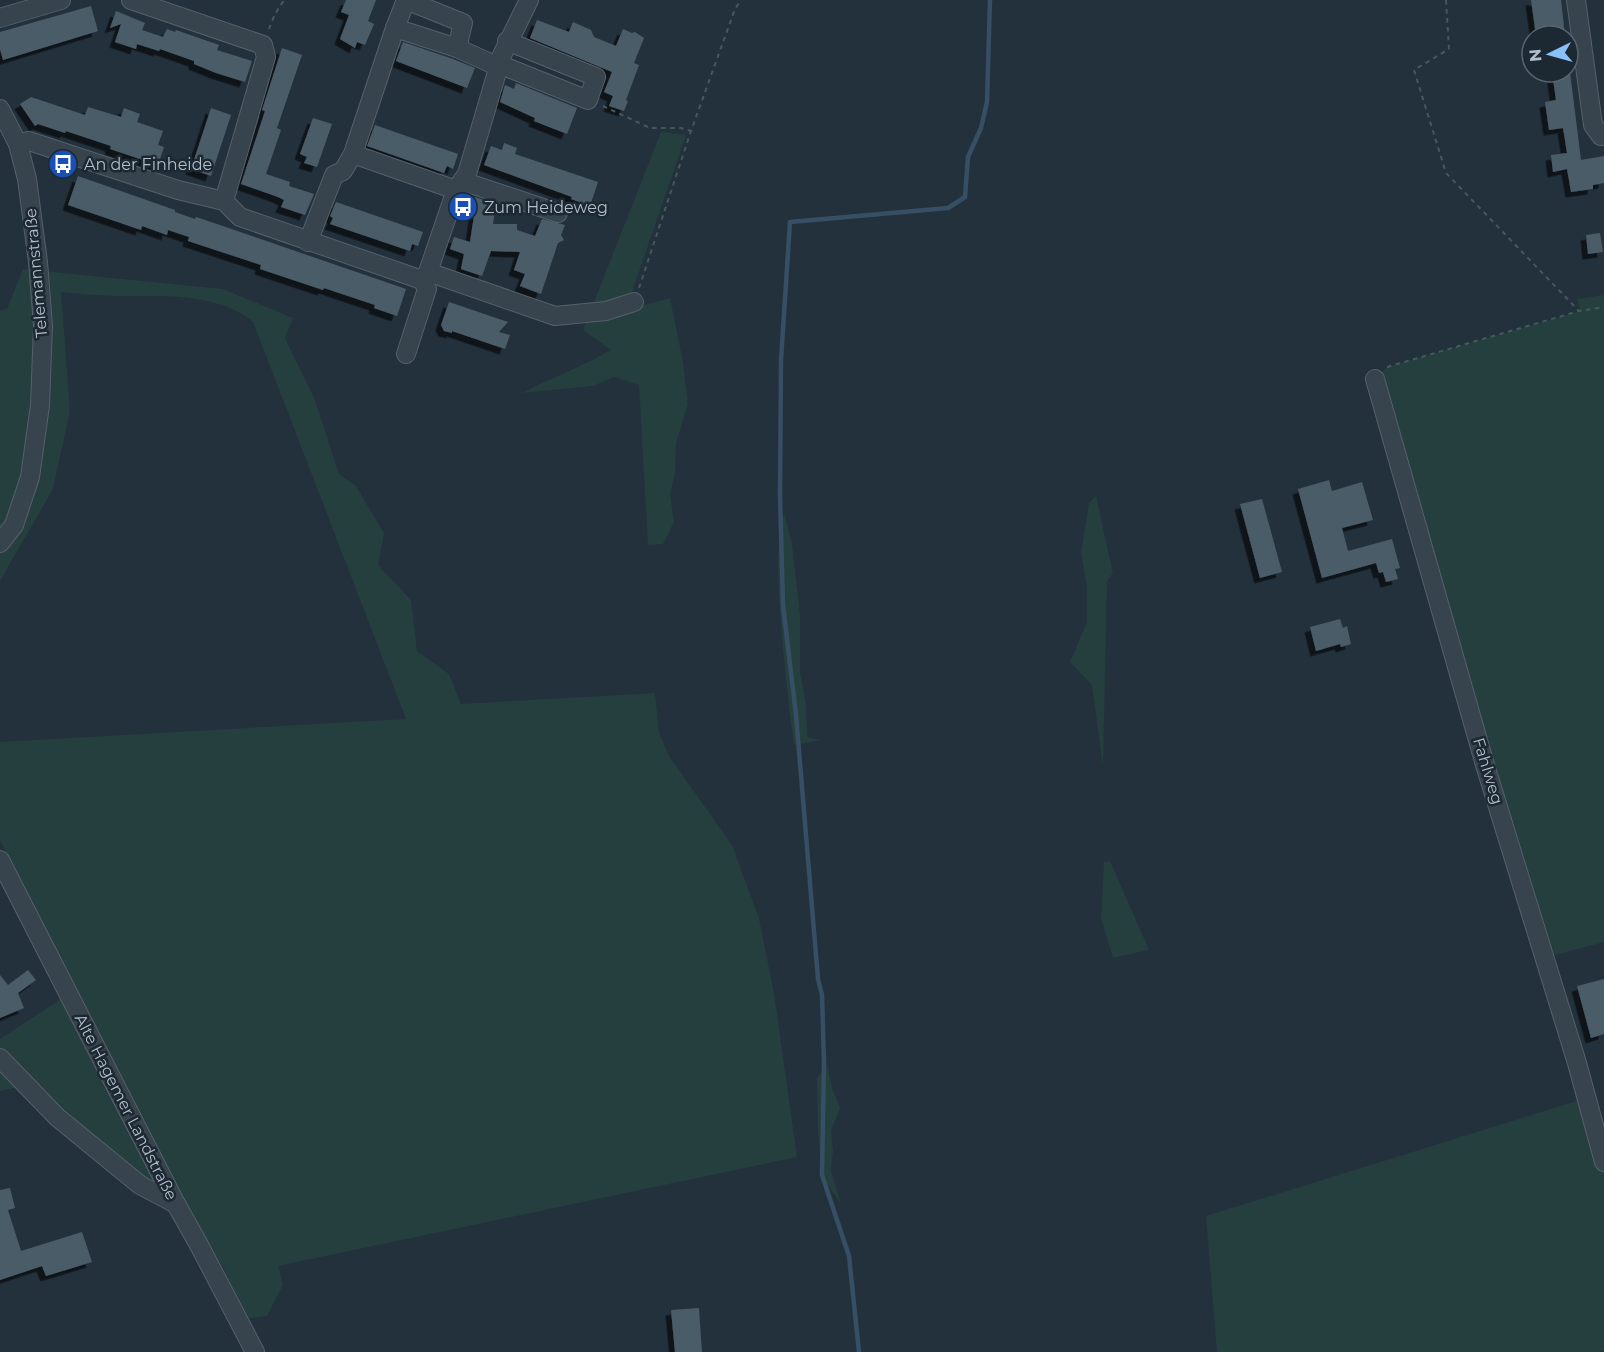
<svg xmlns="http://www.w3.org/2000/svg" width="1604" height="1352" viewBox="0 0 1604 1352" font-family="Montserrat,sans-serif">
<style>
.green{fill:#253e3e}
.lines{fill:none;stroke-linecap:round;stroke-linejoin:round}
.stream{stroke:#374f64;stroke-width:4.5}
.building{fill:#4c5c69;filter:url(#shadow)}
.minor-casing{stroke:#55616b;stroke-width:20}
.path{stroke:#435a5b;stroke-width:2;stroke-dasharray:4.5 4.5;stroke-linecap:butt}
.minor{stroke:#37434d;stroke-width:18}
.labels{text-anchor:middle;dominant-baseline:central;stroke-width:5;stroke-linejoin:round;paint-order:stroke}
.poi-label{font-size:16px;fill:#b3bec9;stroke:#1c2832;text-anchor:start}
.street-label{font-size:16px;fill:#b3bec9;stroke:#1c2832}
</style>
<defs>
<filter id="shadow"><feDropShadow dx="-5.5" dy="5.5" stdDeviation="0" flood-color="#0009"/></filter>
</defs>
<rect width="100%" height="100%" fill="#23313d"/>
<!-- green -->
<g class="green">
<path d="M661 132 686 135 626 310 670 298 683 362 688 404 676 443 675 473 670 494 674 522 663 544 648 545 639 385 614 377 593 386 522 393C551 378 582 367 611 350L583 330Z"/>
<path d="M23 269 223 289 293 318 285 338 315 400 339 474 356 486 384 533 378 565 411 600 417 651 449 674 461 704 655 693 659 732 669 756 732 845 759 918 774 993 797 1157 278 1266 283 1285 267 1316 243 1319 224 1269 180 1192 22 886 0 840V742L406 719 253 322C216 291 157 297 113 296 95 295 78 294 61 292L70 411 53 489 0 581V310L7 309Z"/>
<polygon points="1604,295 1604,942 1544,958 1375,379 1387,367 1580,311 1577,299"/>
<polygon points="1096,496 1113,573 1107,581 1103,767 1092,685 1070,662 1087,622 1087,588 1081,553 1089,503"/>
<path d="M784 513 792 544 800 615V673L806 704 807 737 821 740 794 745C788 700 783 656 780 611 778 578 776 545 784 513Z"/>
<polygon points="1110,861 1149,950 1113,958 1101,918 1104,862"/>
<polygon points="64,997 160,1183 153,1188 100,1147 33,1084 0,1091 0,1039"/>
<polygon points="827,1064 832,1088 840,1108 831,1131 833,1152 831,1171 841,1204 822,1176 818,1130 817,1079"/>
<polygon points="1586,1098 1604,1162 1604,1350 1598,1352 1217,1352 1206,1216"/>
</g>
<g class="lines">
<!-- stream -->
<polyline class="stream" points="859,1352 849,1256 822,1175 824,1063 822,995 818,979 796,715 783,605 780,495 781,360 790,222 948,208 965,197 968,157 981,128 987,102 990,0"/>
</g>
<!-- building -->
<g class="building">
<polygon points="346,0 376,0 368,21 374,24 365,45 357,42 355,48 340,39 349,15 341,12"/>
<polygon points="1531,0 1561,0 1565,36 1536,36"/>
<polygon points="91,6 98,31 3,60 0,49 0,32"/>
<polygon points="116,11 145,23 142,30 163,37 167,29 175,32 176,30 219,45 217,50 252,61 245,82 216,73 194,64 194,61 160,49 159,51 137,44 136,49 115,42 121,24 110,28"/>
<polygon points="537,20 569,32 573,22 591,30 594,37 616,46 623,29 632,33 635,32 644,38 634,63 639,65 626,100 628,101 624,111 609,106 613,96 604,92 612,72 530,38"/>
<polygon points="403,42 453,59 475,68 467,88 396,61"/>
<polygon points="282,48 302,55 277,128 281,130 266,174 290,182 289,186 314,194 305,215 281,207 284,200 278,197 241,184 265,111 262,110"/>
<polygon points="1552,72 1570,72 1581,160 1604,156 1604,183 1593,185 1593,189 1571,192 1567,169 1553,172 1551,155 1567,153 1563,128 1549,130 1545,102 1556,100"/>
<polygon points="516,83 577,108 567,134 534,121 535,118 500,102 505,85 514,89"/>
<polygon points="31,97 85,115 88,107 121,117 124,108 140,114 137,122 163,131 158,145 164,147 158,165 110,149 111,146 66,131 65,133 38,124 35,126 20,104"/>
<polygon points="211,108 231,115 211,176 191,169"/>
<polygon points="313,118 332,124 317,167 304,163 307,157 300,154"/>
<polygon points="375,125 458,154 453,169 447,166 444,173 367,146"/>
<polygon points="504,143 517,148 515,154 598,182 590,206 571,199 572,197 484,165 491,146 502,150"/>
<polygon points="78,176 175,210 175,212 195,219 196,217 211,222 406,289 397,316 374,308 375,305 324,288 323,290 260,269 261,265 188,241 189,237 168,230 167,235 142,226 141,230 68,205"/>
<polygon points="475,197 492,203 491,209 495,210 493,224 517,224 517,230 535,236 542,219 565,225 561,235 564,240 558,243 541,294 520,286 525,274 514,270 520,252 491,251 482,276 461,269 464,254 450,249 454,237 470,242 475,209 473,208"/>
<polygon points="336,202 423,232 418,246 412,244 410,251 330,224 333,218 330,216"/>
<polygon points="1600,233 1603,252 1588,254 1586,235"/>
<polygon points="449,302 508,322 499,332 510,335 505,349 452,331 452,333 444,331 441,325"/>
<polygon points="1329,480 1332,491 1362,482 1373,520 1342,528 1348,551 1392,539 1400,568 1395,569 1398,579 1386,582 1383,572 1379,573 1376,563 1322,578 1298,489"/>
<polygon points="1262,499 1282,572 1260,578 1240,504"/>
<polygon points="1340,619 1343,628 1347,626 1351,644 1341,647 1340,644 1316,651 1310,627"/>
<polygon points="28,970 36,980 18,993 24,1008 0,1018 0,975 8,985"/>
<polygon points="1604,979 1604,1034 1591,1038 1577,986"/>
<polygon points="10,1188 15,1208 8,1210 21,1251 82,1232 92,1262 46,1276 42,1266 0,1280 0,1190"/>
<polygon points="699,1308 702,1352 675,1352 671,1310"/>
</g>
<g class="lines">
<!-- minor casing -->
<g class="minor-casing">
<g id="minor">
<polyline points="131,0 263,45 266,57 224,201"/>
<polyline points="406,0 395,28 457,48 499,67 506,67 588,100 596,77 507,41"/>
<polyline points="406,0 463,23 457,48"/>
<polyline points="1576,0 1593,125 1601,136 1604,136"/>
<polyline points="0,18 61,0"/>
<polyline points="0,109 18,144 27,179 38,262 43,326 40,405 30,477 14,525 0,543"/>
<polyline points="18,144 29,141 178,190 224,201 240,217 422,280 427,289 406,354"/>
<polyline points="353,154 395,28"/>
<polyline points="462,181 558,213"/>
<polyline points="308,242 334,175 343,171 353,154 456,190"/>
<polyline points="428,272 555,316 606,311 634,302"/>
<polyline points="422,280 428,272 456,190 467,174 502,55 529,0"/>
<polyline points="1375,379 1485,765 1577,1063 1604,1162"/>
<polyline points="0,860 176,1204 199,1245 255,1352"/>
<polyline points="0,1058 57,1117 140,1185 176,1204"/>
</g>
</g>
<!-- path -->
<g class="path">
<polyline points="1446,0 1449,49 1414,70 1446,173 1579,311"/>
<polyline points="269,29 275,14 284,0"/>
<polyline points="603,106 650,128 681,128 691,131"/>
<polyline points="639,288 691,131 735,9 741,0"/>
<polyline points="1387,367 1579,311 1604,307"/>
</g>
<!-- minor -->
<use href="#minor" class="minor"/>
</g>
<!-- icons -->
<defs>
<g id="bus-disc" transform="scale(1.5)"><circle r="9.5" fill="#1a4fb4" stroke="#1c2832"/><path d="M-5-6H5V4H4V6H2V4H-2V6H-4V4H-5ZM-3.5-4V0h7V-4ZM-3.5 1.2v1.5H-2V1.2ZM2 1.2v1.5H3.5V1.2Z" fill="#fff"/></g>
</defs>
<g fill-rule="evenodd">
<use href="#bus-disc" x="63" y="164"/>
<use href="#bus-disc" x="463" y="207"/>
</g>
<g class="labels">
<!-- poi labels -->
<g class="poi-label">
<text x="84" y="164">An der Finheide</text>
<text x="484" y="207">Zum Heideweg</text>
</g>
<!-- street labels -->
<g class="street-label">
<text transform="translate(36 273) rotate(-95)">Telemannstraße</text>
<text transform="translate(1488 771) rotate(73)">Fahlweg</text>
<text transform="translate(126 1107) rotate(63)">Alte Hagemer Landstraße</text>
</g>
</g>
<!-- north arrow -->
<g transform="translate(1550 54) rotate(265)"><circle r="28" fill="#1c2832" stroke="#58646e" stroke-width="1.5"/>
<path d="M0-4.5L10 22L0 15L-10 22Z" fill="#88c0f9"/>
<text y="-9" font-size="16" font-weight="bold" text-anchor="middle" fill="#b3bec9">N</text>
</g>
</svg>
